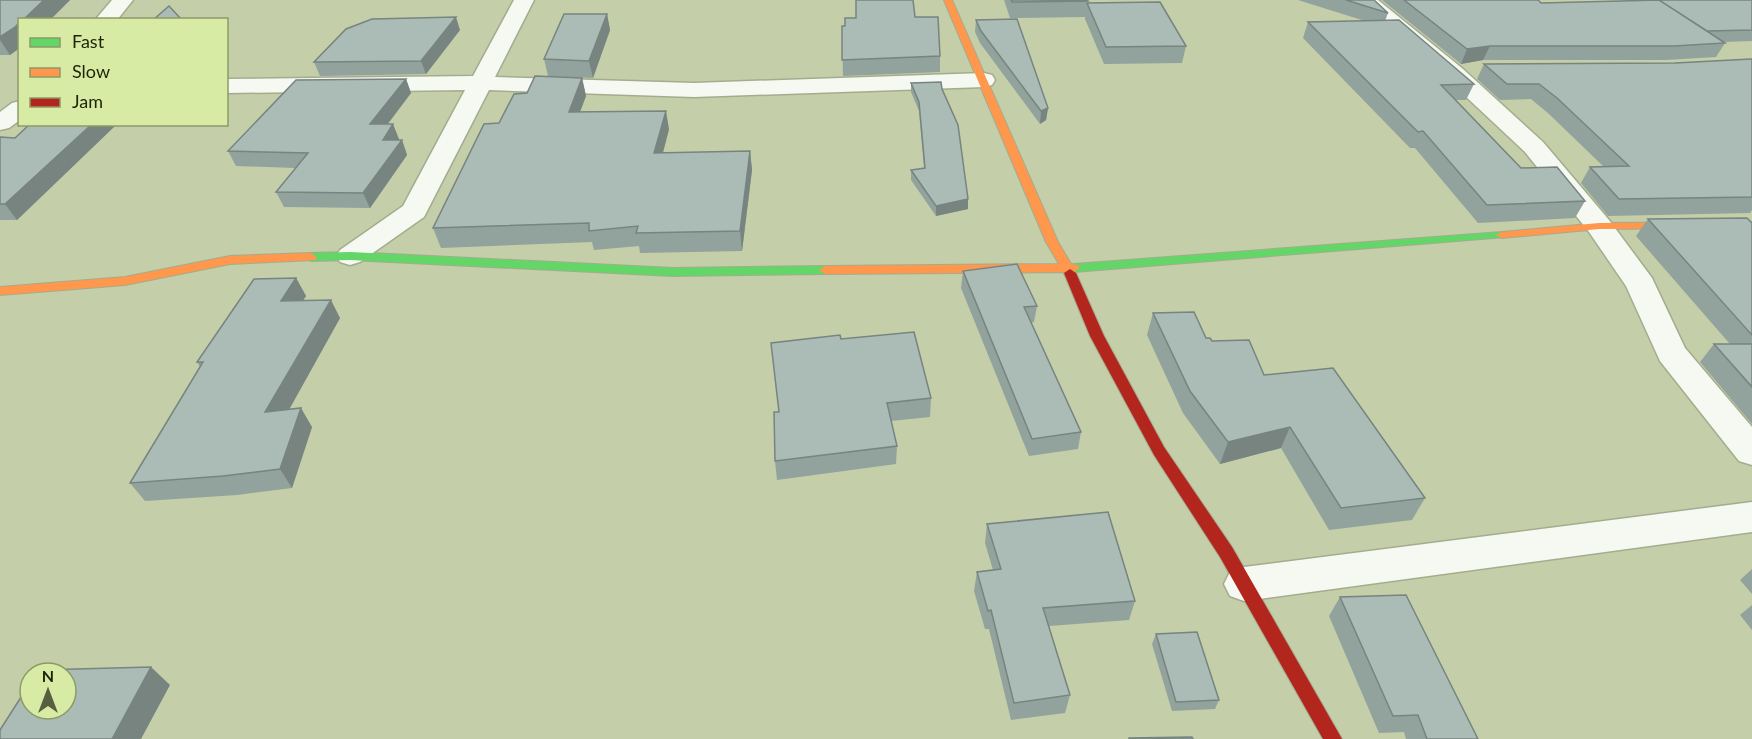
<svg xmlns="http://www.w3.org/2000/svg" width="1752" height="739" viewBox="0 0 1752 739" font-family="Lato,sans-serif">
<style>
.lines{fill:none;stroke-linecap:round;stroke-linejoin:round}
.street-casing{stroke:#a4ac8e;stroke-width:3}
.fast-casing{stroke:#a4ac8e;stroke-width:2}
.slow-casing{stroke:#a4ac8e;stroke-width:2}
.jam-casing{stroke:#a4ac8e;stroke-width:2}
.street{fill:#f6f8f2;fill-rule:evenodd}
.fast{fill:#63d668;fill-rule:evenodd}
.slow{fill:#ff974d;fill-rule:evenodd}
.jam{fill:#b3261e;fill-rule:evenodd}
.wall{fill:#92a29c}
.shaded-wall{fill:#77847f}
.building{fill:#aabcb5;stroke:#77847f;stroke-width:1.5}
</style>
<rect width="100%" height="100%" fill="#c4cea8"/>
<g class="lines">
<!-- street casing -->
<g class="street-casing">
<g id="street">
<polygon points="112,0 133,0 117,20 95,20"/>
<polygon points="514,0 534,0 495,77 694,83 984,73 992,75 995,80 992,85 984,87 694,97 489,90 424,217 360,262 350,265 340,262 336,256 340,250 403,206 465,90 226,93 226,79 473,76"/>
<polygon points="1356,0 1378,0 1463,69 1543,142 1609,220 1652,278 1685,348 1752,427 1752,465 1739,461 1660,361 1626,286 1589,232 1525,152 1447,79"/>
<polygon points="20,101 20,120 9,128 0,130 0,112 12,103"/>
<polygon points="1752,502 1752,532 1244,601 1230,596 1224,584 1230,572 1244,567"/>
</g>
</g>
<!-- fast casing -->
<g class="fast-casing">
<g id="fast">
<polygon points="1502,232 1508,235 1506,237 1074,272 1068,268 1074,264"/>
<polygon points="350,252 673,268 825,266 831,270 825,274 673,276 350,260 311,261 305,257 311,253"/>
</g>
</g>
<!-- slow casing -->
<g class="slow-casing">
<g id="slow">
<polygon points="944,0 952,0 1058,242 1071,264 1078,265 1080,268 1075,271 1074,276 1066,276 1063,272 825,274 819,270 825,266 1059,264 1046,242"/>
<polygon points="1752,222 1752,228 1599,229 1502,238 1496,235 1502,232 1599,223"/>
<polygon points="311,253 317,257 315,260 230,264 125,285 0,295 0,287 125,277 230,256"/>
</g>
</g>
<!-- jam casing -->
<g class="jam-casing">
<polygon id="jam" points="1070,269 1076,273 1104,336 1164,447 1232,547 1342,739 1323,739 1220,557 1154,455 1090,336 1064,273"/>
</g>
<!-- street -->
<use href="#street" class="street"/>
<!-- fast -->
<use href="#fast" class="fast"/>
<!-- slow -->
<use href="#slow" class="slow"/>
<!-- jam -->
<use href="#jam" class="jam"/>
</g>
<!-- wall -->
<g class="wall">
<polygon points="0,0 70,0 50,20 10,55 0,55"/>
<polygon points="1004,0 1087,0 1087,3 1186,46 1182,63 1104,64 1085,19 1085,17 1010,18"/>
<polygon points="1298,0 1374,0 1388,13 1385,21 1474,84 1466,100 1456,100 1521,168 1585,201 1575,218 1478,223 1415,148 1410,148 1303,38 1308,22 1365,21"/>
<polygon points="1382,0 1469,0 1541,3 1636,1 1635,0 1752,0 1752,41 1723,42 1725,43 1716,57 1666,60 1483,60 1461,64"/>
<polygon points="607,14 610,30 593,78 548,76 544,59"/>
<polygon points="915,17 940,56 940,72 843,76 842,26"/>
<polygon points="976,20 1048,108 1046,120 1040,124 980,43 975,32"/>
<polygon points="460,30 426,74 320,76 314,62"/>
<polygon points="1752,59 1752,210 1750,213 1608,216 1581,183 1590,167 1603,166 1549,114 1531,99 1500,100 1477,79 1484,64 1675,63"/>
<polygon points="582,78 586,96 580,112 669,129 663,153 750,151 752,170 742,251 640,253 639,246 594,250 592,242 441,248 433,228 499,123 527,93"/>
<polygon points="406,79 411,93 388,124 399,139 399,140 402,140 407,155 370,208 284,207 276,192 296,168 236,166 228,151"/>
<polygon points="911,83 942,89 968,199 968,209 936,216 911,180 911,170 924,168 919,111 911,92"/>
<polygon points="30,124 117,124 17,220 0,220 0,137 15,138"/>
<polygon points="1648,219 1752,223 1752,424 1700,362 1714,344 1730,344 1636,236"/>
<polygon points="963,271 1037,306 1034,322 1031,323 1081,432 1078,449 1029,456 961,288"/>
<polygon points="296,278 306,296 303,300 340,318 289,410 312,427 292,488 237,495 145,501 130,483 200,367 197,362"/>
<polygon points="1153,313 1212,341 1264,375 1425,498 1412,520 1329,530 1281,448 1220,464 1183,413 1147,335"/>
<polygon points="841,339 931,398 930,417 891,421 897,446 896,464 777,480 775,461 779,412"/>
<polygon points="987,524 1135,601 1129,620 1049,626 1070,695 1065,713 1011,720 989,629 985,629 974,591 977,572 993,570 985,543"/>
<polygon points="1752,569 1752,594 1740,580"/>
<polygon points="1340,597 1478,739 1406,739 1404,732 1379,733 1329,616"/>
<polygon points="1752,605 1752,630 1740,615"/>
<polygon points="1156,634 1219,700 1215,709 1172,711 1152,644"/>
</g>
<!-- shaded-wall -->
<g class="shaded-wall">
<polygon points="44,0 70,0 50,20 23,20"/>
<polygon points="607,14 610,30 593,78 589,61"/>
<polygon points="456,17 460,30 426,74 421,61"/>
<polygon points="20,22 20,48 10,55 0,40 0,37"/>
<polygon points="1490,46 1483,60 1461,64 1467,49"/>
<polygon points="582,78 586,96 573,130 569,112"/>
<polygon points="406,79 411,93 376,139 370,124"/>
<polygon points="1048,108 1046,120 1040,124 1041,111"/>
<polygon points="666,111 669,129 658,171 654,153"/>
<polygon points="92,124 117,124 17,220 5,204"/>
<polygon points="393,124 399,139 389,155 383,140"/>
<polygon points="402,140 407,155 370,208 363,193"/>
<polygon points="750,151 752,170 742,251 740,231"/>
<polygon points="968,199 968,209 936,216 936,206"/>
<polygon points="296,278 306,296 291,320 281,301"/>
<polygon points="331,300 340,318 277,431 265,412"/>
<polygon points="301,408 312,427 292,488 280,469"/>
<polygon points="1290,427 1281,448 1220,464 1228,442"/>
<polygon points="151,667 170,685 141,739 112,739"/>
</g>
<!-- building -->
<g class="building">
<polygon points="0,0 44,0 23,20 20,20 20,22 15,27 0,37"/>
<polygon points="856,0 913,0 915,17 938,17 940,56 842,60 842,26 845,26 845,18 856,18"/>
<polygon points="1011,0 1087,0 1088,1 1012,2"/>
<polygon points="1346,0 1374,0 1388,13"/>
<polygon points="1404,0 1538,0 1541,3 1660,0 1725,43 1674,46 1490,46 1467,49"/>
<polygon points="1659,0 1752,0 1752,30 1707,31"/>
<polygon points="1160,2 1186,46 1106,47 1087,3"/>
<polygon points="169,6 182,20 153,20"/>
<polygon points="564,14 607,14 589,61 544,59"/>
<polygon points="456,17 421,61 314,62 346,29 372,19"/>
<polygon points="1017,19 1048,108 1041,111 981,31 976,20"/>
<polygon points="1399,20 1474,84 1441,85 1521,168 1557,167 1585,201 1487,205 1423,131 1418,132 1308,22"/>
<polygon points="1751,59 1752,59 1752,197 1619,199 1590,167 1629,166 1557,98 1539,84 1507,84 1484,64 1675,63"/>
<polygon points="535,76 582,78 569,112 666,111 654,153 750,151 740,231 636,233 638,226 589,231 589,223 433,228 484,124 499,123 514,94 527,93"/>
<polygon points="406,79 370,124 393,124 383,140 402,140 363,193 276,192 308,153 228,151 296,80"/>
<polygon points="941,82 942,89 958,125 968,199 936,206 911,170 925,168 919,102 911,83"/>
<polygon points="30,124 92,124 5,204 0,204 0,137 15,138"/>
<polygon points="1747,218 1752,223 1752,335 1648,219"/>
<polygon points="1017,264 1037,306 1024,307 1081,432 1032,439 963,271"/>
<polygon points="296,278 281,301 331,300 265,412 301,408 280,469 223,476 130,483 203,362 197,362 254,279"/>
<polygon points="1194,312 1206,338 1210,338 1212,341 1249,340 1264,375 1333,368 1425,498 1341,508 1290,427 1228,442 1190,391 1153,313"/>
<polygon points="914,332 931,398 887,403 897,446 775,461 774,412 779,412 771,343 840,335 841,339"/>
<polygon points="1714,344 1752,344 1752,387"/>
<polygon points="1108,512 1135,601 1043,608 1070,695 1014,703 991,610 988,611 977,572 1001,569 987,524"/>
<polygon points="1406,595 1478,739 1427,739 1418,715 1393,716 1340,597"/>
<polygon points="1197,632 1219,700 1176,702 1156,634"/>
<polygon points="151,667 112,739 0,739 0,730 30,683 30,709 66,709 66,673 36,673 38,670"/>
<polygon points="1192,737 1193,739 1129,739 1129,738"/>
</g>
<!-- legend -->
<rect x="18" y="18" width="210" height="108" fill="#d8eba5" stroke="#8d9b66" stroke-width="1.5"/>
<rect x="30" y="38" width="30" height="9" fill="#63d668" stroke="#8d9b66" stroke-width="1.5"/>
<text x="72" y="48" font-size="18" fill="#1c2307">Fast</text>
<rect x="30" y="68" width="30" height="9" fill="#ff974d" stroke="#8d9b66" stroke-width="1.5"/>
<text x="72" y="78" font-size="18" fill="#1c2307">Slow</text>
<rect x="30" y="98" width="30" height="9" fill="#b3261e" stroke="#8d9b66" stroke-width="1.5"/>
<text x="72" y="108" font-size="18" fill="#1c2307">Jam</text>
<!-- north arrow -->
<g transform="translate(48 691)"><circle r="28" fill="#d8eba5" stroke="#8d9b66" stroke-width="1.5"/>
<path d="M0-4.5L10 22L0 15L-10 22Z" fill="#575f3f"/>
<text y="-9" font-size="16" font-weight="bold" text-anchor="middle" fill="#1c2307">N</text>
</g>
</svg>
